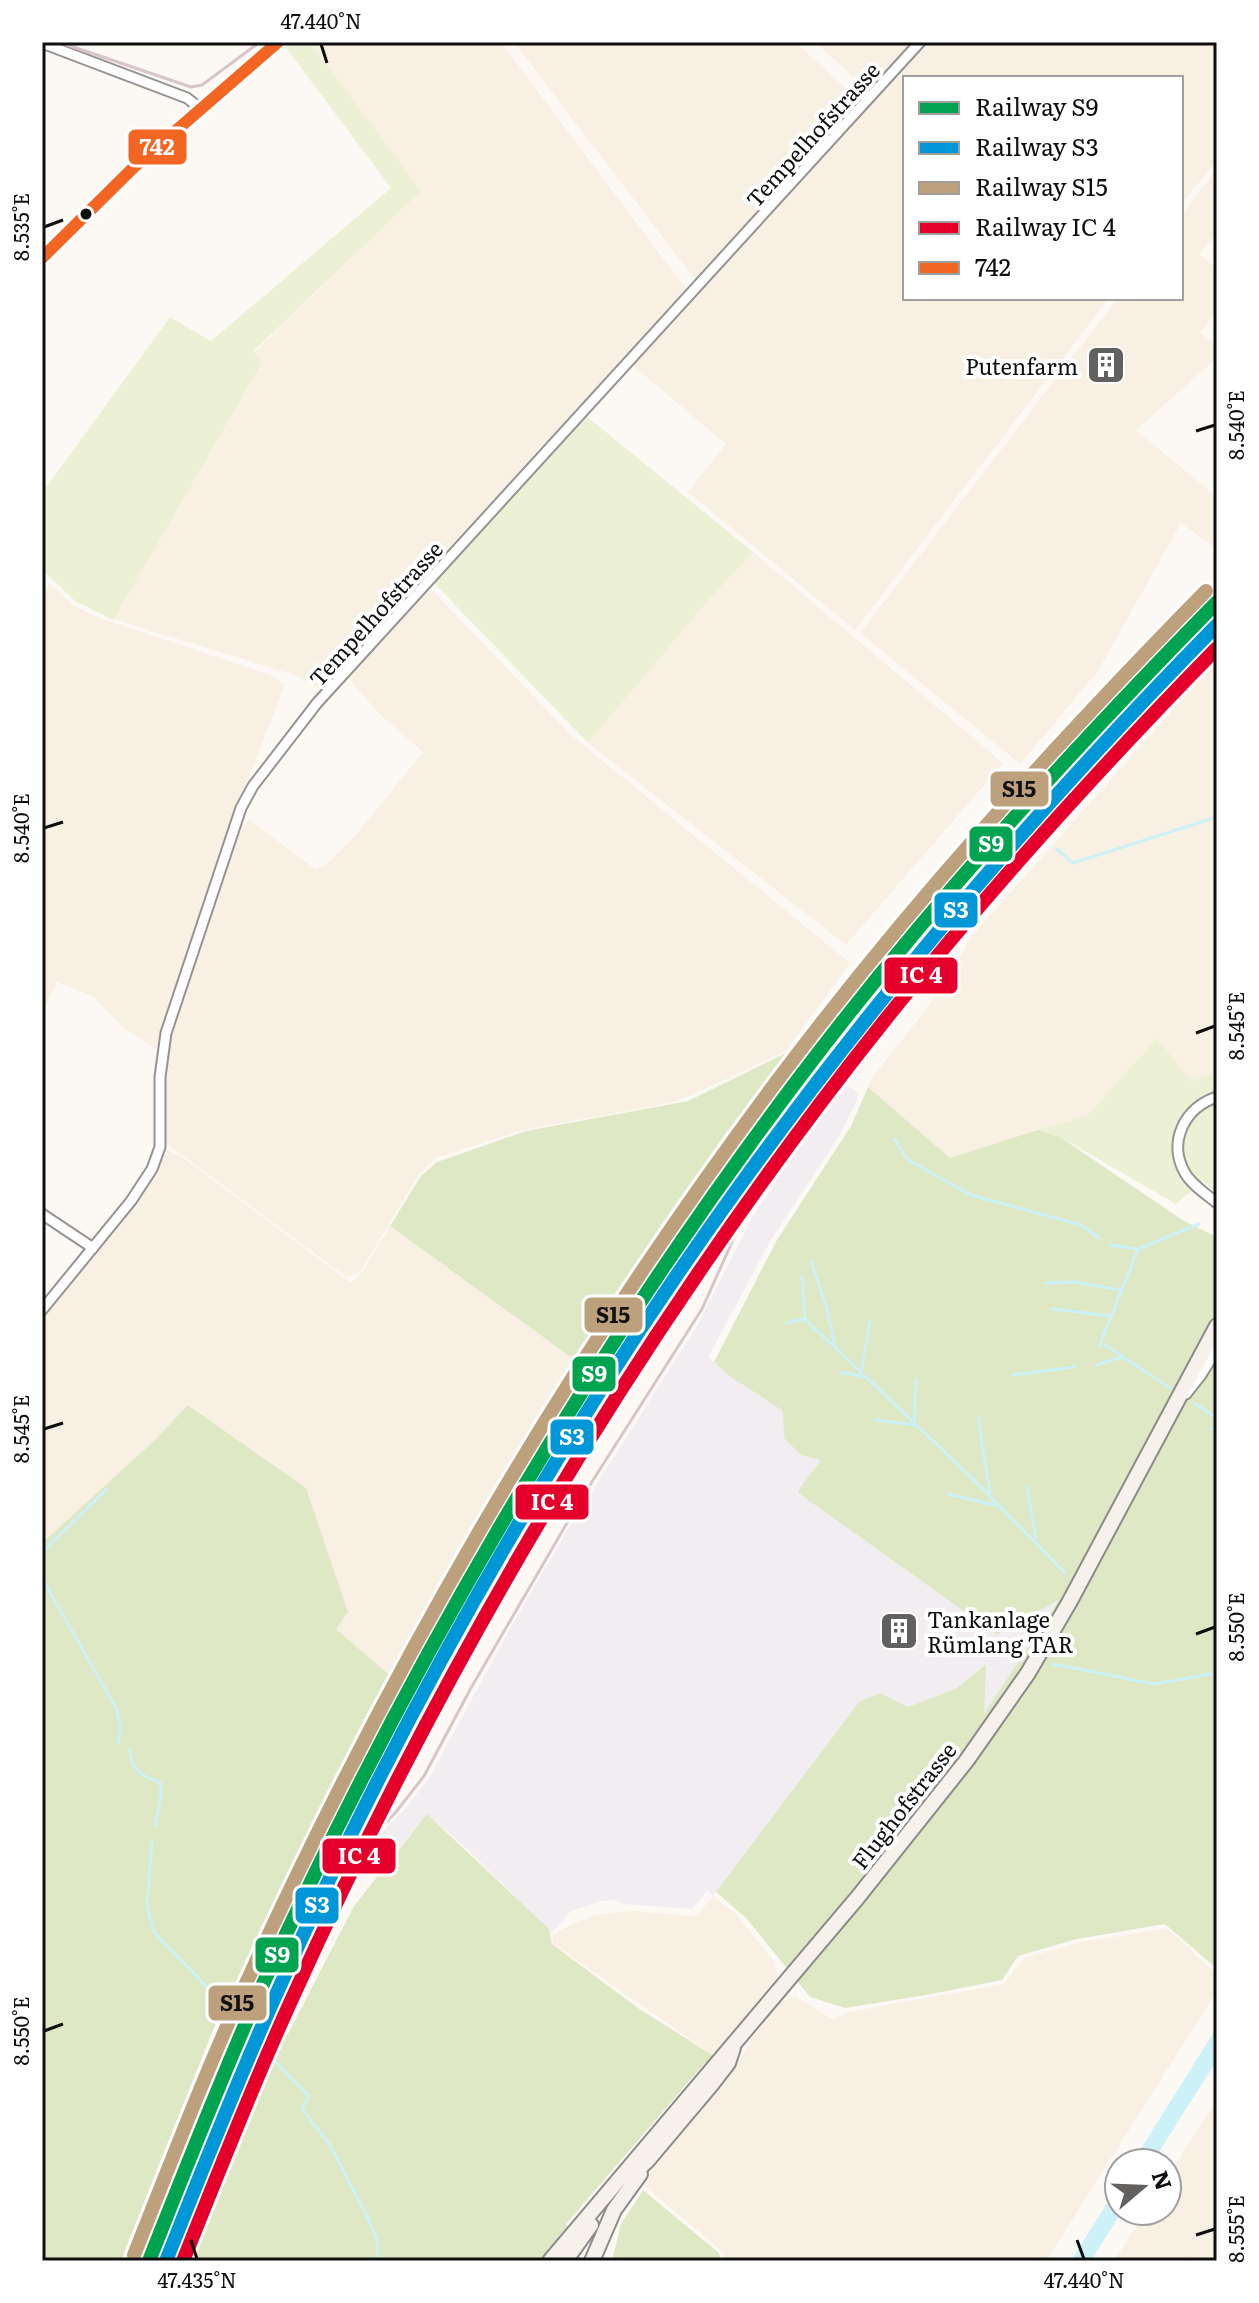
<svg xmlns="http://www.w3.org/2000/svg" width="1259" height="2303" viewBox="0 0 1259 2303" font-family="Literata,serif">
<style>
.industrial{fill:#f2edf1}
.farmland{fill:#f8f0e2}
.green{fill:#ecf1d5}
.forest{fill:#dfe8c4}
.water{fill:#ccf1f6}
.lines{fill:none;stroke-linecap:round;stroke-linejoin:round}
.stream{stroke:#ccf1f6;stroke-width:3}
.minor-casing{stroke:#969493;stroke-width:13}
.tertiary-casing{stroke:#969493;stroke-width:16}
.secondary-casing{stroke:#8c8b89;stroke-width:18}
.minor{stroke:#fffefe;stroke-width:9}
.tertiary{stroke:#fffefe;stroke-width:12}
.secondary{stroke:#f6f1eb;stroke-width:14}
.rail{stroke:#d8c5ca;stroke-width:3}
.bus-1-casing{stroke:#fff;stroke-width:18}
.bus-1{stroke:#f26522;stroke-width:12}
.rail-1-casing{stroke:#fff;stroke-width:20}
.rail-2-casing{stroke:#fff;stroke-width:20}
.rail-3-casing{stroke:#fff;stroke-width:20}
.rail-4-casing{stroke:#fff;stroke-width:20}
.rail-1{stroke:#00a34f;stroke-width:14}
.rail-2{stroke:#0097d8;stroke-width:14}
.rail-3{stroke:#bda07c;stroke-width:14}
.rail-4{stroke:#e4002b;stroke-width:14}
.ticks{fill:none;stroke:#0f0f0f;stroke-width:3}
.bus-dot{fill:#0f0f0f;stroke:#fff;stroke-width:3}
.labels{text-anchor:middle;dominant-baseline:central;stroke-width:8;stroke-linejoin:round;paint-order:stroke}
.street-label{font-size:22px;fill:#0f0f0f;stroke:#fff}
.poi-label{font-size:22px;fill:#0f0f0f;stroke:#fff;text-anchor:end}
.line-badge{stroke:#fff;stroke-width:3}
.badge-label{font-size:22px;text-anchor:middle;font-weight:bold;fill:#fff}
.pale-badge-label{font-size:22px;text-anchor:middle;font-weight:bold;fill:#111}
.neatline{fill:none;stroke:#0f0f0f;stroke-width:3}
.ticks-label{font-size:20px;text-anchor:middle;fill:#0f0f0f}
</style>
<rect width="100%" height="100%" fill="#fcf9f5"/>
<!-- industrial -->
<polygon class="industrial" points="835,1075 859,1094 853,1109 838,1138 772,1238 708,1357 728,1375 784,1411 784,1438 822,1460 799,1490 801,1495 997,1635 1060,1598 983,1716 985,1664 957,1688 908,1707 880,1694 859,1702 713,1896 707,1891 692,1909 625,1904 614,1900 601,1901 571,1911 552,1933 465,1847 427,1814 380,1870 361,1854 404,1810 429,1778 512,1625 570,1526 698,1324 751,1220 833,1092 826,1087"/>
<!-- farmland -->
<g class="farmland">
<polygon points="310,42 501,42 686,289 320,689 295,675 113,619 262,365 255,352 420,191"/>
<polygon points="514,42 795,42 861,102 697,282"/>
<polygon points="815,42 914,42 869,91"/>
<polygon points="924,42 1217,42 1217,160 1181,205 1181,78 905,78 905,298 1109,298 855,630 688,492 726,444 631,364"/>
<polygon points="1217,169 1217,233 1199,254 1217,269 1217,311 1200,333 1217,346 1217,358 1136,430 1217,497 1217,549 1181,523 1098,671 1020,764 860,633 1118,298 1181,298 1181,216"/>
<polygon points="753,552 1003,763 846,945 588,743 706,603"/>
<polygon points="49,583 73,605 94,616 273,676 285,684 238,806 159,1050 123,1028 94,997 56,982 42,1016 42,603"/>
<polygon points="429,587 571,735 850,963 786,1051 701,1091 674,1102 519,1131 436,1158 419,1174 360,1272 346,1277 166,1143 164,1080 169,1034 239,831 249,819 315,869 324,867 355,836 423,752 377,712 348,677"/>
<polygon points="1217,660 1217,1071 1191,1081 1157,1038 1088,1115 950,1158 868,1087 872,1078 938,994 972,936"/>
<polygon points="160,1147 185,1159 351,1283 360,1275 390,1226 583,1366 400,1684 335,1628 306,1488 189,1405 156,1439 42,1543 42,1310 131,1202"/>
<polygon points="713,1896 735,1913 773,1960 778,1978 713,2055 553,1944 553,1935 560,1930 594,1915 634,1911 692,1916 700,1912"/>
<polygon points="1167,1928 1217,1974 1217,1991 1046,2261 726,2261 724,2253 641,2183 730,2076 754,2035 781,2002 795,1996 834,2020 848,2012 1004,1984 1024,1958 1082,1942"/>
<polygon points="1217,2099 1217,2261 1196,2261 1189,2257 1186,2261 1114,2261 1146,2211 1167,2211 1167,2178"/>
</g>
<!-- green -->
<g class="green">
<polygon points="288,42 310,42 421,191 254,351 262,364 113,620 75,601 42,570 42,493 170,317 211,341 391,188 284,45"/>
<polygon points="585,415 753,552 706,603 588,743 432,581"/>
<polygon points="1157,1038 1191,1081 1217,1071 1217,1194 1203,1181 1176,1204 1060,1137 1038,1130 1088,1115"/>
</g>
<!-- forest -->
<g class="forest">
<polygon points="790,1051 799,1059 583,1366 390,1226 421,1176 437,1162 526,1131 688,1101"/>
<polygon points="868,1087 950,1158 1038,1130 1060,1137 1184,1221 1217,1237 1217,1969 1165,1924 1077,1939 1018,1956 1002,1980 926,1995 845,2008 810,1997 747,1919 716,1892 859,1702 880,1693 908,1707 957,1688 986,1664 984,1714 1059,1600 997,1635 801,1495 798,1491 821,1460 801,1455 784,1438 783,1411 728,1375 714,1362 777,1240 851,1126"/>
<polygon points="188,1405 306,1488 348,1612 336,1629 400,1684 306,1874 287,1900 236,2004 225,2000 121,2261 42,2261 42,1543 156,1439"/>
<polygon points="427,1814 549,1929 552,1944 638,2008 714,2056 703,2065 566,2224 569,2228 542,2261 176,2261 251,2077 271,2047 288,2034 354,1906"/>
<polygon points="643,2190 719,2253 721,2261 612,2261 621,2224"/>
</g>
<!-- water -->
<g class="water">
<polygon points="1217,2027 1217,2060 1152,2163 1132,2163"/>
<polygon points="1119,2184 1119,2211 1122,2211 1091,2261 1071,2261"/>
</g>
<g class="lines">
<!-- stream -->
<g class="stream">
<polyline points="1057,849 1073,863 1217,817"/>
<polyline points="819,1020 1000,804"/>
<polyline points="894,1139 908,1160 971,1195 1081,1225 1099,1238"/>
<polyline points="1110,1245 1138,1249 1199,1224"/>
<polyline points="811,1261 827,1309 835,1346"/>
<polyline points="802,1277 805,1319 970,1476 1065,1573"/>
<polyline points="1045,1283 1075,1282 1120,1290"/>
<polyline points="1053,1309 1111,1316"/>
<polyline points="786,1323 805,1319"/>
<polyline points="1105,1345 1170,1388"/>
<polyline points="1099,1347 1138,1249"/>
<polyline points="1096,1365 1123,1357"/>
<polyline points="841,1372 864,1377"/>
<polyline points="861,1372 870,1320"/>
<polyline points="1012,1375 1074,1367"/>
<polyline points="1194,1403 1217,1418"/>
<polyline points="978,1418 990,1493"/>
<polyline points="875,1420 915,1425"/>
<polyline points="914,1423 916,1379"/>
<polyline points="1210,1429 1217,1428"/>
<polyline points="1027,1487 1036,1538"/>
<polyline points="948,1494 999,1506"/>
<polyline points="42,1552 106,1490"/>
<polyline points="42,1578 116,1708 121,1727 118,1742"/>
<polyline points="1053,1664 1154,1684 1217,1673"/>
<path d="M129 1750C133 1771 140 1776 160 1782L161 1797 155 1826"/>
<polyline points="152,1840 147,1906 154,1932 230,2011"/>
<polyline points="271,2057 309,2096 302,2109 330,2145 368,2218 377,2240 378,2261"/>
</g>
<!-- minor casing -->
<g class="minor-casing">
<g id="minor">
<polyline points="42,43 187,98 201,109"/>
<path d="M1217 1097C1185 1107 1167 1142 1185 1173 1192 1185 1206 1194 1217 1203"/>
<polyline points="42,1214 93,1248"/>
<polyline points="42,1310 131,1201 152,1169 160,1147 160,1077 166,1033 241,808 253,786 317,703 920,42"/>
<polyline points="1186,1394 1201,1375 1217,1349"/>
</g>
</g>
<!-- tertiary casing -->
<g class="tertiary-casing">
<polyline id="tertiary" points="42,258 133,168 278,42"/>
</g>
<!-- secondary casing -->
<g class="secondary-casing">
<g id="secondary">
<polyline points="629,2178 647,2161 711,2085 728,2063 733,2048"/>
<polyline points="550,2261 858,1897 967,1760 1028,1673 1070,1601 1217,1326"/>
<polyline points="565,2261 591,2225"/>
<polyline points="592,2261 614,2210 640,2174"/>
</g>
</g>
<!-- minor -->
<use href="#minor" class="minor"/>
<!-- tertiary -->
<use href="#tertiary" class="tertiary"/>
<!-- secondary -->
<use href="#secondary" class="secondary"/>
<!-- rail -->
<g class="rail">
<polyline points="59,42 191,87 202,85 260,42"/>
<polyline points="352,1858 396,1812 424,1776 471,1688 581,1499 702,1309 741,1222"/>
<polyline points="325,1887 396,1776 508,1570 558,1486 653,1337 761,1180 834,1058"/>
<polyline points="309,1922 335,1881"/>
</g>
<!-- bus-1 casing -->
<g class="bus-1-casing">
<polyline id="bus-1" points="42,258 133,168 278,42"/>
</g>
<!-- bus-1 -->
<use href="#bus-1" class="bus-1"/>
<!-- rail-1 casing -->
<g class="rail-1-casing">
<path id="rail-1" d="M149 2261C186 2168 222 2075 263 1984 408 1666 585 1362 796 1082 924 912 1068 754 1217 602"/>
</g>
<!-- rail-2 casing -->
<g class="rail-2-casing">
<path id="rail-2" d="M166 2261C201 2173 236 2084 275 1997 400 1716 554 1444 733 1195 879 992 1042 803 1217 625"/>
</g>
<!-- rail-3 casing -->
<g class="rail-3-casing">
<path id="rail-3" d="M134 2255C171 2162 207 2068 249 1977 395 1658 572 1353 783 1073 912 902 1056 744 1206 591"/>
</g>
<!-- rail-4 casing -->
<g class="rail-4-casing">
<path id="rail-4" d="M183 2261C218 2174 252 2086 291 2001 434 1683 612 1379 822 1101 943 941 1077 791 1217 648"/>
</g>
<!-- rail-1 -->
<use href="#rail-1" class="rail-1"/>
<!-- rail-2 -->
<use href="#rail-2" class="rail-2"/>
<!-- rail-3 -->
<use href="#rail-3" class="rail-3"/>
<!-- rail-4 -->
<use href="#rail-4" class="rail-4"/>
</g>
<!-- ticks -->
<path class="ticks" d="M321 44 327 63M44 227 63 220M1196 431 1215 425M44 828 63 822M1196 1033 1215 1026M44 1429 63 1423M1196 1634 1215 1627M44 2031 63 2024M1196 2235 1215 2229M191 2240 197 2259M1077 2240 1084 2259"/>
<!-- icons -->
<defs>
<g id="building-square" transform="scale(2)"><rect x="-9" y="-9" width="18" height="18" rx="4" fill="#626160" stroke="#fff"/><path d="M-4-6H4V6H1V3H-1V6H-4ZM-2.5-4.3h1.7v1.8h-1.7ZM.8-4.3h1.7v1.8H.8ZM-2.5-1h1.7V.8h-1.7ZM.8-1h1.7V.8H.8Z" fill="#fff"/></g>
</defs>
<g fill-rule="evenodd">
<use href="#building-square" x="1106" y="365"/>
<use href="#building-square" x="899" y="1631"/>
</g>
<!-- markers -->
<circle class="bus-dot" cx="86" cy="214" r="7"/>
<g class="labels">
<!-- street labels -->
<g class="street-label">
<text transform="translate(812 134) rotate(-48)">Tempelhofstrasse</text>
<text transform="translate(375 613) rotate(-48)">Tempelhofstrasse</text>
<text transform="translate(903 1805) rotate(-52)">Flughofstrasse</text>
</g>
<!-- poi labels -->
<g class="poi-label">
<text x="1078" y="365">Putenfarm</text>
<text x="927" y="1618" text-anchor="start">Tankanlage<tspan x="927" dy="25">Rümlang TAR</tspan></text>
</g>
</g>
<g class="line-badge">
<rect x="127" y="128" width="61" height="38" rx="8" fill="#f26522"/>
<rect x="989" y="770" width="61" height="38" rx="8" fill="#bda07c"/>
<rect x="968" y="825" width="46" height="38" rx="8" fill="#00a34f"/>
<rect x="933" y="891" width="46" height="38" rx="8" fill="#0097d8"/>
<rect x="883" y="956" width="76" height="39" rx="8" fill="#e4002b"/>
<rect x="583" y="1296" width="61" height="38" rx="8" fill="#bda07c"/>
<rect x="571" y="1355" width="46" height="38" rx="8" fill="#00a34f"/>
<rect x="549" y="1418" width="46" height="38" rx="8" fill="#0097d8"/>
<rect x="514" y="1483" width="76" height="38" rx="8" fill="#e4002b"/>
<rect x="321" y="1837" width="76" height="38" rx="8" fill="#e4002b"/>
<rect x="294" y="1886" width="46" height="39" rx="8" fill="#0097d8"/>
<rect x="254" y="1936" width="46" height="38" rx="8" fill="#00a34f"/>
<rect x="207" y="1984" width="61" height="38" rx="8" fill="#bda07c"/>
</g>
<g class="badge-label">
<text x="157" y="155">742</text>
<text x="991" y="852">S9</text>
<text x="956" y="918">S3</text>
<text x="921" y="983">IC 4</text>
<text x="594" y="1382">S9</text>
<text x="572" y="1445">S3</text>
<text x="552" y="1510">IC 4</text>
<text x="359" y="1864">IC 4</text>
<text x="317" y="1913">S3</text>
<text x="277" y="1963">S9</text>
</g>
<g class="pale-badge-label">
<text x="1019" y="797">S15</text>
<text x="613" y="1323">S15</text>
<text x="237" y="2011">S15</text>
</g>
<!-- border -->
<rect width="1259" height="2303" fill="none" stroke="#ffffff" stroke-width="88"/>
<!-- legend -->
<rect x="903" y="76" width="280" height="224" fill="#ffffff" stroke="#9f9f9f" stroke-width="2"/>
<rect x="919" y="102" width="40" height="12" fill="#00a34f" stroke="#9f9f9f" stroke-width="2"/>
<text x="975" y="116" font-size="24" fill="#0f0f0f">Railway S9</text>
<rect x="919" y="142" width="40" height="12" fill="#0097d8" stroke="#9f9f9f" stroke-width="2"/>
<text x="975" y="156" font-size="24" fill="#0f0f0f">Railway S3</text>
<rect x="919" y="182" width="40" height="12" fill="#bda07c" stroke="#9f9f9f" stroke-width="2"/>
<text x="975" y="196" font-size="24" fill="#0f0f0f">Railway S15</text>
<rect x="919" y="222" width="40" height="12" fill="#e4002b" stroke="#9f9f9f" stroke-width="2"/>
<text x="975" y="236" font-size="24" fill="#0f0f0f">Railway IC 4</text>
<rect x="919" y="262" width="40" height="12" fill="#f26522" stroke="#9f9f9f" stroke-width="2"/>
<text x="975" y="276" font-size="24" fill="#0f0f0f">742</text>
<!-- north arrow -->
<g transform="translate(1143 2187) rotate(71)"><circle r="38" fill="#ffffff" stroke="#9f9f9f" stroke-width="2"/>
<path d="M0-6L14 30L0 20L-14 30Z" fill="#626160"/>
<text y="-12" font-size="22" font-weight="bold" text-anchor="middle" fill="#0f0f0f">N</text>
</g>
<rect x="44" y="44" width="1171" height="2215" class="neatline"/>
<g class="ticks-label">
<text x="321" y="29">47.440°N</text>
<text transform="translate(22 227) rotate(-90)" y="7">8.535°E</text>
<text transform="translate(1237 425) rotate(-90)" y="7">8.540°E</text>
<text transform="translate(22 828) rotate(-90)" y="7">8.540°E</text>
<text transform="translate(1237 1026) rotate(-90)" y="7">8.545°E</text>
<text transform="translate(22 1429) rotate(-90)" y="7">8.545°E</text>
<text transform="translate(1237 1627) rotate(-90)" y="7">8.550°E</text>
<text transform="translate(22 2031) rotate(-90)" y="7">8.550°E</text>
<text transform="translate(1237 2229) rotate(-90)" y="7">8.555°E</text>
<text x="197" y="2288">47.435°N</text>
<text x="1084" y="2288">47.440°N</text>
</g>
</svg>
